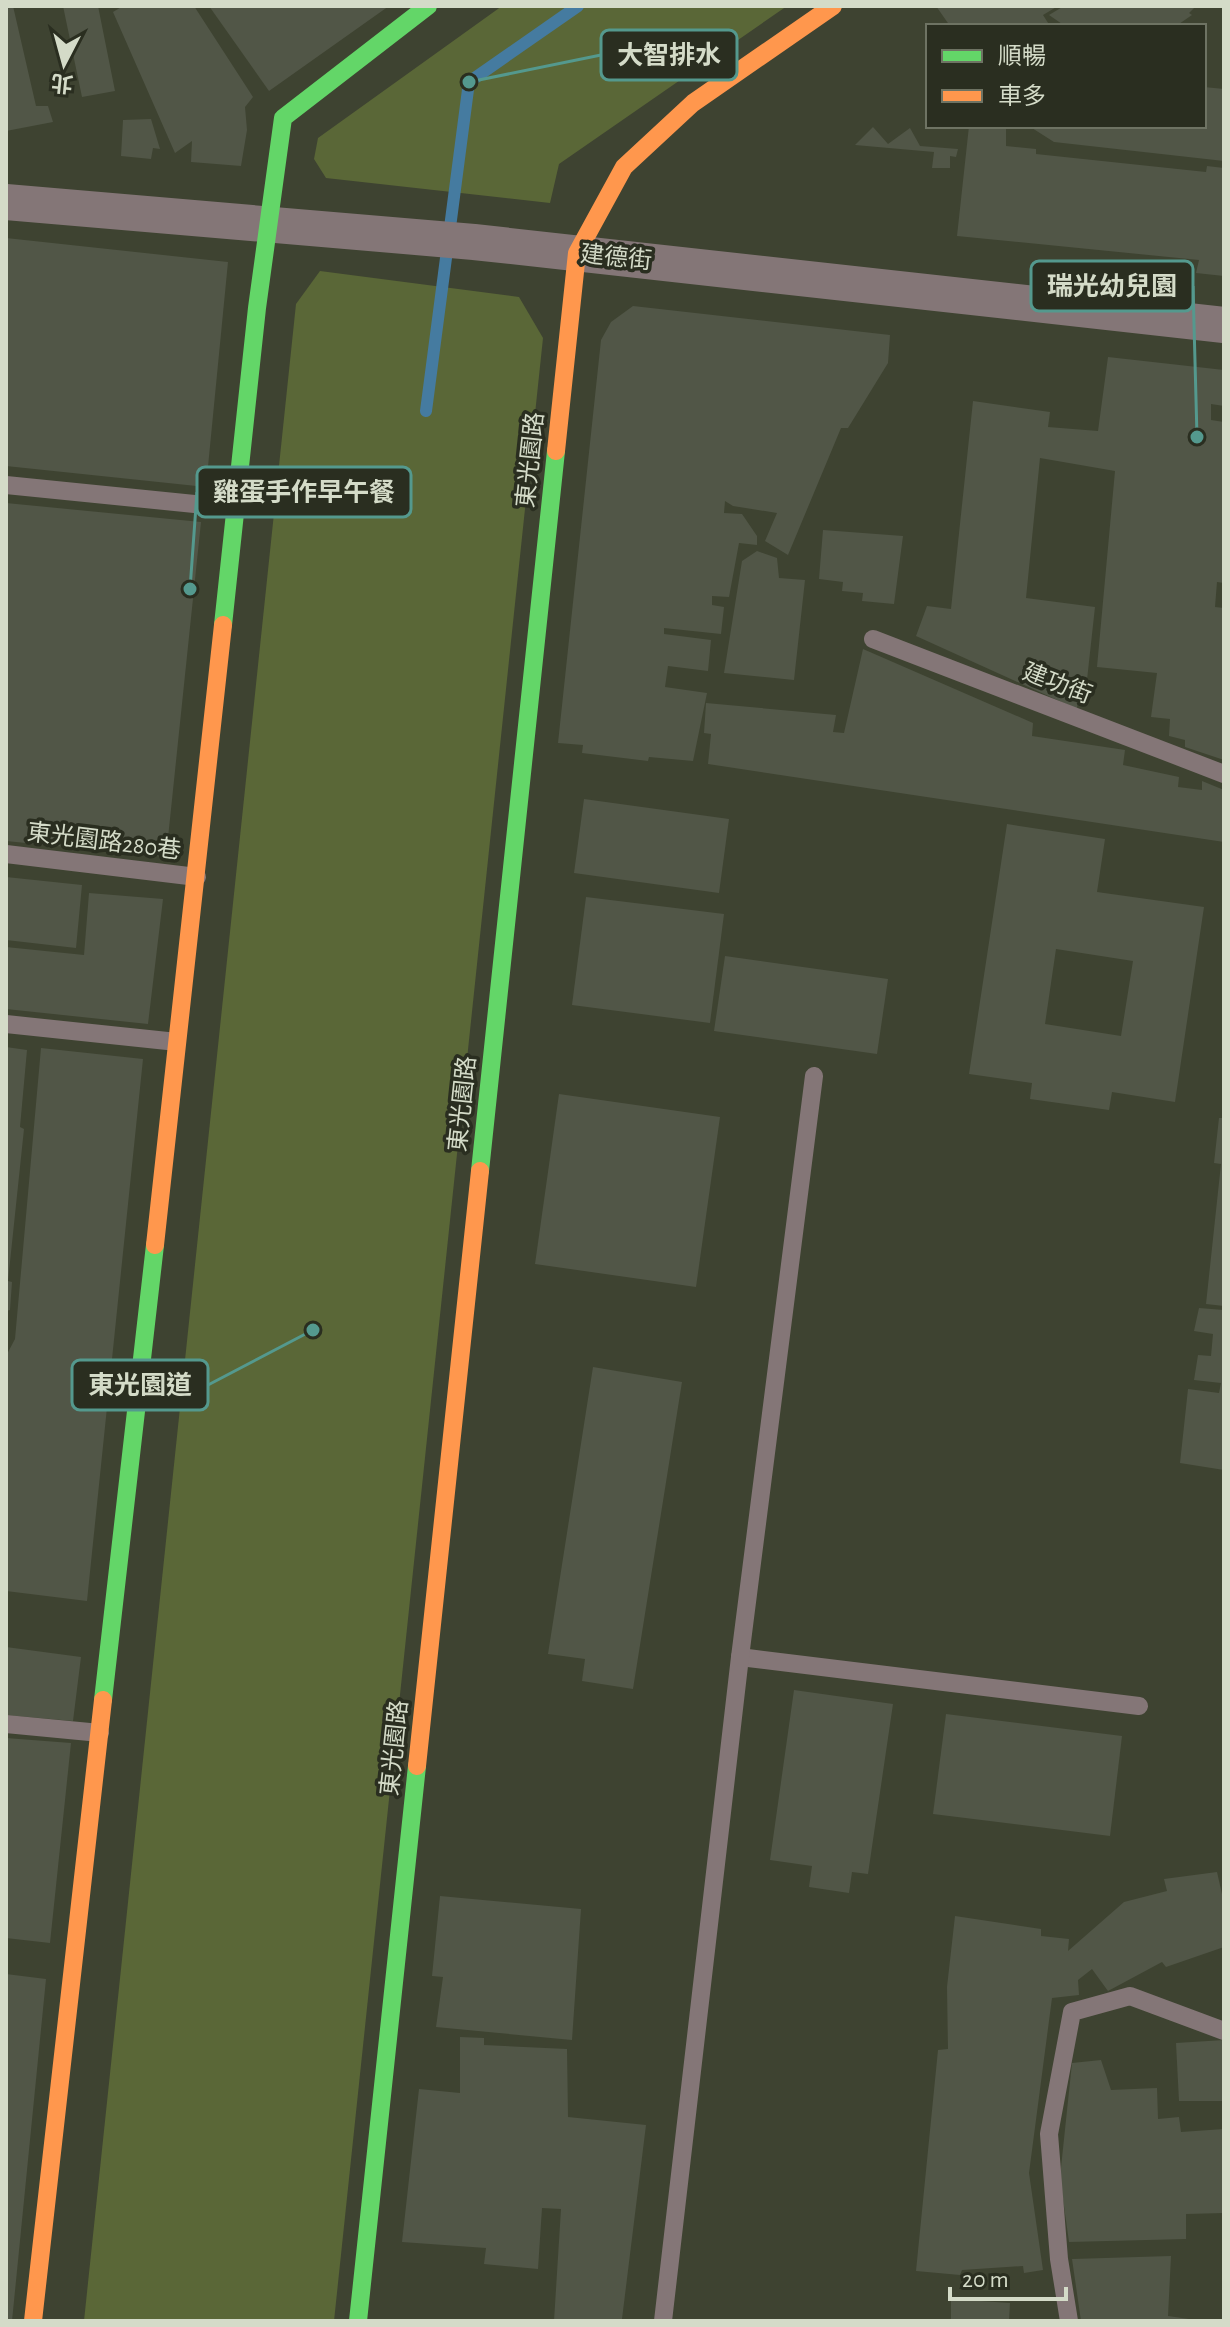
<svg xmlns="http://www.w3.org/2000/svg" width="1230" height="2327" viewBox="0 0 1230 2327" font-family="'Alegreya Sans','Noto Sans TC',sans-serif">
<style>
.green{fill:#5a6737}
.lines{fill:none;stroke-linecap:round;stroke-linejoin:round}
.stream{stroke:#457ba0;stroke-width:12}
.building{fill:#515647;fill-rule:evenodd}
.lane{stroke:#847677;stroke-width:18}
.street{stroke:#847677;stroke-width:36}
.fast{stroke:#63d668;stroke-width:18}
.slow{stroke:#ff974d;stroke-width:18}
.labels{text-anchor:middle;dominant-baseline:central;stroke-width:7;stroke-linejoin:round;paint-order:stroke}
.street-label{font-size:24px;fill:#d4dbc8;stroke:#2a2e20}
.leader{fill:none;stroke:#54998e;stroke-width:3}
.callout-dot{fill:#54998e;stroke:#2a2e20;stroke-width:3}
.callout{fill:#2a2e20;stroke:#54998e;stroke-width:3}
.callout-label{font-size:26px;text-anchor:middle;font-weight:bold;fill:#d4dbc8}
</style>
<rect width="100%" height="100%" fill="#3e4331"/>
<!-- green -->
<g class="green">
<polygon points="502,6 787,6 559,164 550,203 326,178 314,159 318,138"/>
<polygon points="320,271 519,297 543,338 334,2321 84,2321 296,304"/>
</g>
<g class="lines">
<!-- stream -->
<polyline class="stream" points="426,411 469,82 578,6"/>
</g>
<!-- building -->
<g class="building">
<polygon points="6,6 13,6 36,106 48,106 53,122 6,131"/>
<polygon points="63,6 98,6 115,91 82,97"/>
<polygon points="123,6 194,6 253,97 245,107 247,130 241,166 191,162 192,141 175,153 113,12"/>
<polygon points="209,6 389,6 269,91"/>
<polygon points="936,6 1058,6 1043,15 1050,26 950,26"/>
<polygon points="1064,6 1196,6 1189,13 1192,15 1176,26 1065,26 1049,15"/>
<polygon points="1204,87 1224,89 1224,161 1054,142 1032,128 1204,126"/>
<polygon points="151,119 160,149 153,148 151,159 121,156 123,120"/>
<polygon points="969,126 1006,128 1006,146 1036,149 1036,154 1206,172 1207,166 1224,168 1224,276 1196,273 1199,260 957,236"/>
<polygon points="873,127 888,144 910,128 920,146 958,149 956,157 950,156 950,168 932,168 934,152 855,145"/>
<polygon points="6,238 228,262 206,487 6,466"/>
<polygon points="633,306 890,335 888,363 848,428 841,428 788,555 765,541 777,513 733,506 725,501 724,513 742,514 757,536 757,545 739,543 729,597 712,596 712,605 724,607 721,634 664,628 664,634 711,640 708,671 668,666 665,687 707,693 693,761 649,757 648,761 582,753 583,745 558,743 601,340 611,322"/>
<polygon points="1108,357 1224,370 1224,406 1211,404 1211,420 1224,422 1224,583 1217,582 1215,607 1224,608 1224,760 1185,747 1185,740 1169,736 1170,719 1151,717 1157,673 1097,667 1115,471 1040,458 1026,598 1095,607 1086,689 1079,688 1077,709 916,636 927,606 951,609 973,401 1050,412 1048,427 1098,431"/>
<polygon points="6,503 201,522 166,857 6,841"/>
<polygon points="823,530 903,536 894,604 862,601 863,593 842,591 843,582 819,579"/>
<polygon points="757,551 777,558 779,578 805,580 794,680 724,673 742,561"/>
<polygon points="863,649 1033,723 1032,736 1125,750 1123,765 1179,777 1178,787 1202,790 1202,781 1224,790 1224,842 708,764 711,734 704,733 706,703 836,715 833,732 844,733"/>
<polygon points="584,799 729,819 719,893 574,873"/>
<path d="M1007 824 1105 839 1097 892 1204 907 1175 1102 1112 1092 1109 1110 1030 1099 1032 1083 969 1074ZM1056 949 1133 961 1121 1036 1045 1024Z"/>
<polygon points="6,877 82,885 76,948 6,940"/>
<polygon points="89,893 163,899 148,1024 6,1009 6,947 84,955"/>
<polygon points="586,897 724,914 710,1023 572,1005"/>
<polygon points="725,956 888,979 877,1054 714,1031"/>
<polygon points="6,1047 27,1050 20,1127 24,1129 8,1281 12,1282 10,1310 6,1311"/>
<polygon points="41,1048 143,1059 87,1601 6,1591 6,1356 15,1339"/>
<polygon points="559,1094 720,1117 696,1287 535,1264"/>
<polygon points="1219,1118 1224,1118 1224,1306 1206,1304 1221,1164 1214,1163"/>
<polygon points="1199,1308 1224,1310 1224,1470 1180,1463 1188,1389 1219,1393 1221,1383 1194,1380 1198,1355 1211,1356 1213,1334 1194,1331"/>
<polygon points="593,1367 682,1382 633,1689 582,1681 585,1659 548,1654"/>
<polygon points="6,1647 81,1657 73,1721 6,1715"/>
<polygon points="794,1690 893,1704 868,1874 852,1872 849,1893 809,1887 812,1866 770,1860"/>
<polygon points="946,1714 1122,1736 1110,1836 933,1814"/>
<polygon points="6,1738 71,1743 50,1943 6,1938"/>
<polygon points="1217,1872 1224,1903 1224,1947 1166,1967 1162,1962 1108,1991 1092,1969 1078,1980 1079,1995 1052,1998 1029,2173 1043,2270 1024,2273 1023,2266 962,2270 960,2275 916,2271 938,2050 948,2049 947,1987 955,1916 1041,1929 1041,1936 1069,1939 1068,1951 1124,1902 1167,1891 1164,1879"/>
<polygon points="440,1896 581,1909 572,2040 436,2027 443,1977 432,1976"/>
<polygon points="6,1974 46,1979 12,2321 6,2321"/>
<polygon points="460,2037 484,2038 484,2045 567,2049 568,2117 646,2125 622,2319 554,2321 561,2209 542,2208 538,2269 484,2264 486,2248 402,2242 419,2089 460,2093"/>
<polygon points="1224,2040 1224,2101 1179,2101 1176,2043"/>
<polygon points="1101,2060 1111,2090 1157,2088 1158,2119 1179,2117 1181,2132 1224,2129 1224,2213 1186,2214 1186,2239 1069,2242 1060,2177 1072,2063"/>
<polygon points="1171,2256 1168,2316 1203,2321 1081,2321 1072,2259"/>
<polygon points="951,2299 1010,2303 1009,2321 951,2321"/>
</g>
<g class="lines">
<!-- lane -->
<g class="lane">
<polyline points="6,485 234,508"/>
<polyline points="873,639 1224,774"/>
<polyline points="6,854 197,877"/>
<polyline points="6,1024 177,1042"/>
<polyline points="740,1657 1139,1706"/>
<polyline points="6,1724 100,1733"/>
<polyline points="663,2321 740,1657 814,1076"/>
<polyline points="1069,2321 1059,2259 1049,2134 1072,2012 1130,1996 1224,2031"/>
</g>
<!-- street -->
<polyline class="street" points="6,202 474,242 1224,325"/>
<!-- fast -->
<g class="fast">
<polyline points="223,625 257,308 283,118 428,6"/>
<polyline points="480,1171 556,451"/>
<polyline points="103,1700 155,1245"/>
<polyline points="358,2321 417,1766"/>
</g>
<!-- slow -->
<g class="slow">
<polyline points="556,451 577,253 624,167 693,103 833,6"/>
<polyline points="155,1245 223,625"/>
<polyline points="417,1766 480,1171"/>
<polyline points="33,2321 103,1700"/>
</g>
</g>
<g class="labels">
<!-- street labels -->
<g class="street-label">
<text transform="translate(616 258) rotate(6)">建德街</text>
<text transform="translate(531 460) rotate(-84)">東光園路</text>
<text transform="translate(1057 684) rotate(21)">建功街</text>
<text transform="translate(104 842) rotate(7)">東光園路280巷</text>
<text transform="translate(463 1104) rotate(-84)">東光園路</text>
<text transform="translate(395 1748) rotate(-84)">東光園路</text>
</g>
</g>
<!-- callouts -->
<path class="leader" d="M469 82L601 55M1197 437L1193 286M190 589L197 492M313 1330L208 1385"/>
<g class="callout-dot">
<circle cx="469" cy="82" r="8"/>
<circle cx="1197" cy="437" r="8"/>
<circle cx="190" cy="589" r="8"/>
<circle cx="313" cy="1330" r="8"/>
</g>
<g class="callout">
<rect x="601" y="30" width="136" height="50" rx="8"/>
<rect x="1031" y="261" width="162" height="50" rx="8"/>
<rect x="197" y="467" width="214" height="50" rx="8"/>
<rect x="72" y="1360" width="136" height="50" rx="8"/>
</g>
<g class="callout-label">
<text x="669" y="64">大智排水</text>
<text x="1112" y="295">瑞光幼兒園</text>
<text x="304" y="501">雞蛋手作早午餐</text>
<text x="140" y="1394">東光園道</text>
</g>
<!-- border -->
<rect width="1230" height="2327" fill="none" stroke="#d4dbc8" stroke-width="16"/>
<!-- legend -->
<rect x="926" y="24" width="280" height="104" fill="#2a2e20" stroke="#6e7363" stroke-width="2"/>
<rect x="942" y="50" width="40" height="12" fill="#63d668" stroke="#6e7363" stroke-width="2"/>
<text x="998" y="64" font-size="24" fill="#d4dbc8">順暢</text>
<rect x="942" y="90" width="40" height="12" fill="#ff974d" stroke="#6e7363" stroke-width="2"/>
<text x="998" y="104" font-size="24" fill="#d4dbc8">車多</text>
<!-- north arrow -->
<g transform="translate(64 64) rotate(186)" stroke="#2a2e20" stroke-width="6" paint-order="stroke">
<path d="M0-6L14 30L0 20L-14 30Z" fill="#d4dbc8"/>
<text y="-12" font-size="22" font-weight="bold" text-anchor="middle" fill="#d4dbc8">北</text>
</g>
<!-- scale -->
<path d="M950 2287v12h116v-12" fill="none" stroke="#d4dbc8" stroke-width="4"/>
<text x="962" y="2287" font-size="24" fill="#d4dbc8" stroke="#2a2e20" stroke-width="6" paint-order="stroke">20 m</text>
</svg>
